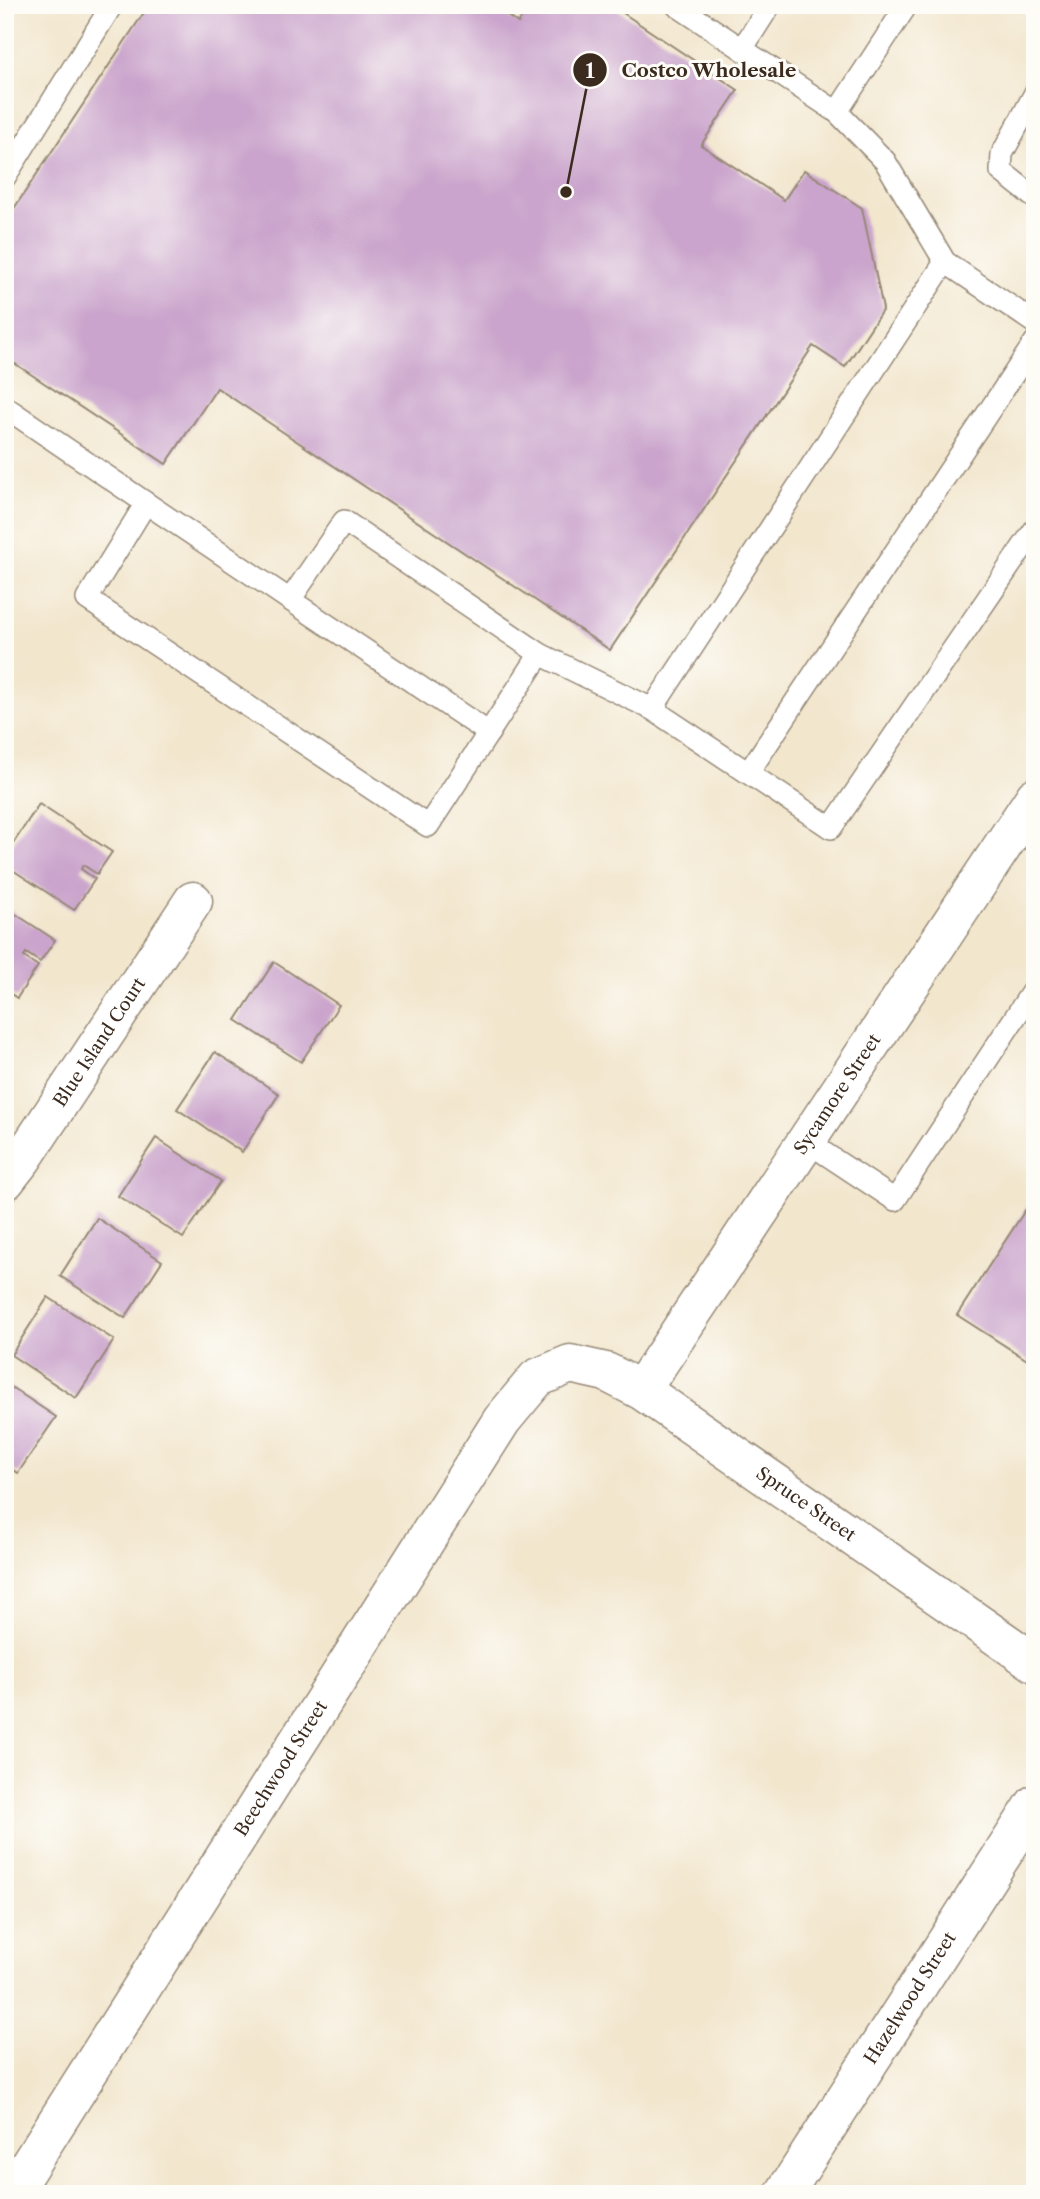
<svg xmlns="http://www.w3.org/2000/svg" width="1040" height="2199" viewBox="0 0 1040 2199" font-family="'Libre Caslon Text',serif">
<style>
.building{fill:#caa4cc}
.lines{fill:none;stroke-linecap:round;stroke-linejoin:round}
.lane-casing{stroke:#968876;stroke-width:24}
.street-casing{stroke:#968876;stroke-width:41}
.lane{stroke:#fff;stroke-width:21}
.street{stroke:#fff;stroke-width:38}
.labels{text-anchor:middle;dominant-baseline:central;stroke-width:6;stroke-linejoin:round;paint-order:stroke}
.street-label{font-size:18px;fill:#3b2a1e;stroke:#fdfcf7}
.leader{fill:none;stroke:#3b2a1e;stroke-width:2.5}
.callout-dot{fill:#3b2a1e;stroke:#fdfcf7;stroke-width:2.5}
.mark-label{font-size:21px;text-anchor:middle;font-weight:bold;fill:#fff}
.callout-label{font-size:19px;text-anchor:middle;font-weight:bold;fill:#3b2a1e;stroke:#fdfcf7;stroke-width:6;stroke-linejoin:round;paint-order:stroke}
</style>
<rect width="100%" height="100%" fill="#fdfcf7"/>
<filter id="ink" filterUnits="userSpaceOnUse"><feTurbulence type="fractalNoise" baseFrequency=".0143" numOctaves="2"/><feDisplacementMap in="SourceGraphic" scale="14" xChannelSelector="R" yChannelSelector="G"/><feConvolveMatrix kernelMatrix="1 2 1 2 8 2 1 2 1" color-interpolation-filters="sRGB"/></filter>
<filter id="wash" filterUnits="userSpaceOnUse"><feTurbulence type="fractalNoise" baseFrequency=".00686" numOctaves="4" result="noise"/><feDisplacementMap in="SourceGraphic" scale="28" xChannelSelector="R" yChannelSelector="G"/><feGaussianBlur stdDeviation="1.57" result="paint"/><feColorMatrix in="noise" values="0 0 0 0 0 0 0 0 0 0 0 0 0 0 0 0 0 1.4 0 .05"/><feComposite in="paint" operator="in"/></filter>
<g filter="url(#wash)">
<rect width="100%" height="100%" fill="#f2e6cd"/>
<g id="blocks">
<!-- building -->
<g class="building">
<polygon points="149,5 491,5 518,23 530,5 611,5 738,90 701,145 784,200 804,170 862,208 883,309 845,367 813,346 610,650 217,388 166,464 5,357 5,222"/>
<polygon points="39,804 112,852 97,874 83,865 81,869 95,879 74,910 5,865 5,856"/>
<polygon points="5,907 55,940 40,962 26,953 24,957 38,966 17,998 5,990"/>
<polygon points="274,962 339,1005 301,1062 236,1020"/>
<polygon points="215,1052 279,1094 242,1152 177,1109"/>
<polygon points="156,1138 221,1181 183,1238 118,1196"/>
<polygon points="1035,1195 1035,1365 957,1315"/>
<polygon points="97,1218 162,1261 125,1318 60,1276"/>
<polygon points="48,1297 114,1340 76,1398 11,1355"/>
<polygon points="5,1383 56,1417 18,1473 5,1465"/>
</g>
</g>
</g>
<g filter="url(#ink)">
<use href="#blocks" fill-opacity="0" stroke="#968876" stroke-width="2"/>
<g class="lines">
<!-- lane casing -->
<g class="lane-casing">
<g id="lane">
<polyline points="676,5 837,112 885,161 945,262 1035,323"/>
<polyline points="742,49 770,5"/>
<polyline points="1035,93 1002,154 1001,171 1035,198"/>
<polyline points="837,112 907,5"/>
<polyline points="5,177 112,5"/>
<polyline points="5,407 146,503 87,599 428,826 540,654 652,709 831,828 1035,529"/>
<polyline points="146,503 290,600 344,521 540,654"/>
<polyline points="290,600 489,733"/>
<polyline points="652,709 945,262"/>
<polyline points="748,773 1035,342"/>
<polyline points="806,1141 895,1200 1035,987"/>
</g>
</g>
<!-- street casing -->
<g class="street-casing">
<g id="street">
<path id="s1" d="M5 1181 23 1158 193 901"/>
<path id="s2" d="M641 1390 1035 797"/>
<path id="s3" d="M11 2194 502 1420 537 1378 570 1364 606 1372 641 1390 1035 1663"/>
<path id="s4" d="M784 2194 1035 1804"/>
</g>
</g>
<!-- lane -->
<use href="#lane" class="lane"/>
<!-- street -->
<use href="#street" class="street"/>
</g>
</g>
<g class="labels">
<!-- street labels -->
<g class="street-label">
<text stroke="none"><textPath href="#s1" startOffset="168">Blue Island Court</textPath></text>
<text stroke="none"><textPath href="#s2" startOffset="355">Sycamore Street</textPath></text>
<text stroke="none"><textPath href="#s3" startOffset="1284">Spruce Street</textPath></text>
<text stroke="none"><textPath href="#s3" startOffset="504">Beechwood Street</textPath></text>
<text stroke="none"><textPath href="#s4" startOffset="233">Hazelwood Street</textPath></text>
</g>
</g>
<!-- callouts -->
<path class="leader" d="M566 192L590 70"/>
<g class="callout-dot">
<circle cx="566" cy="192" r="7"/>
<circle cx="590" cy="70" r="18"/>
</g>
<g class="mark-label">
<text x="590" y="78">1</text>
</g>
<g class="callout-label">
<text x="709" y="77">Costco Wholesale</text>
</g>
<!-- margin -->
<rect width="1040" height="2199" fill="none" stroke="#fdfcf7" stroke-width="28"/>
</svg>
